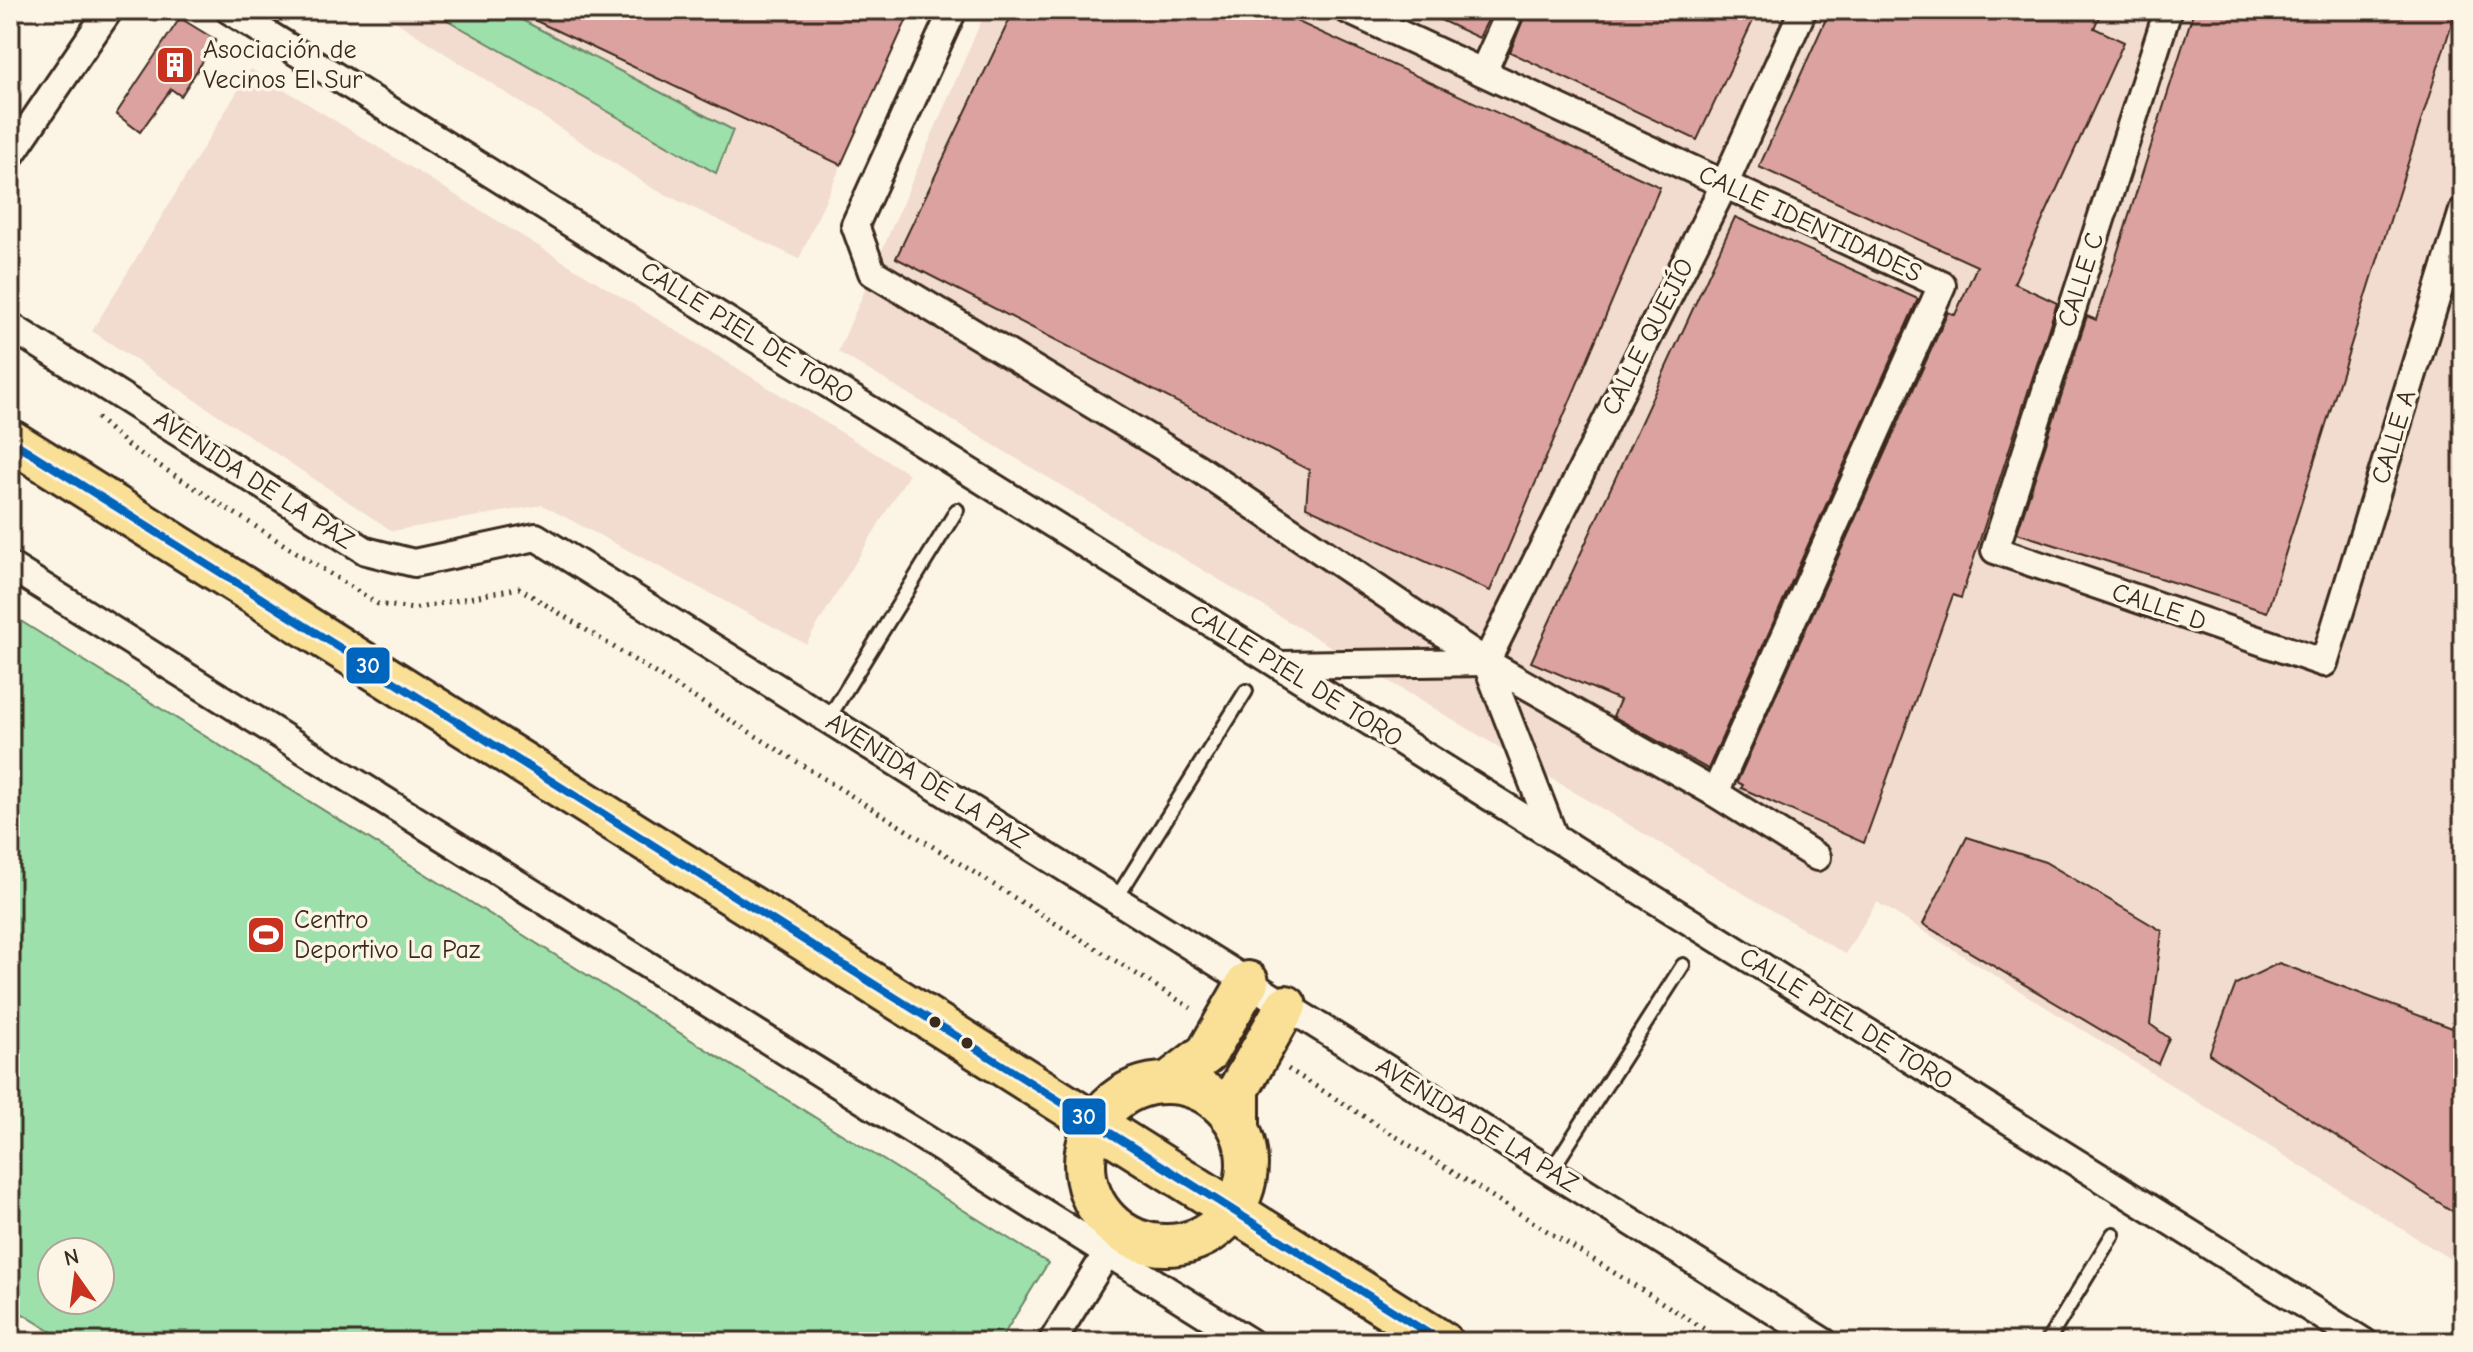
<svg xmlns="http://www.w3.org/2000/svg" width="2473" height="1352" viewBox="0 0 2473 1352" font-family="'Comic Neue',sans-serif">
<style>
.built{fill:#f2dcd0}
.green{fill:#9de0ac;stroke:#6c8565;stroke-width:2;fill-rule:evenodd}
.building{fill:#dca29f;stroke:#3b2a1e;stroke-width:2}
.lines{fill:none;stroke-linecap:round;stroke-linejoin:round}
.service-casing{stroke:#3b2a1e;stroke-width:18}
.minor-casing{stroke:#3b2a1e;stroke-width:32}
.primary-casing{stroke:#3b2a1e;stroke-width:46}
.path{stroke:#3b2a1e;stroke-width:5;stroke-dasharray:2 6;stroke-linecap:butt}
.service{stroke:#fcf5e5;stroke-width:12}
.minor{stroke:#fcf5e5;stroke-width:26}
.primary{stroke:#f9e096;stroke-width:40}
.bus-1-casing{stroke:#fcf5e5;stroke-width:14}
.bus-1{stroke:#0065bd;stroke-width:8}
.bus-dot{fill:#3b2a1e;stroke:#fcf5e5;stroke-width:3}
.labels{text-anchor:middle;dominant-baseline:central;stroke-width:7;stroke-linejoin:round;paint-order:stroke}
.poi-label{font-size:26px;fill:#3b2a1e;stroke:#fcf5e5;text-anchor:start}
.street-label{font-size:26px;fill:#3b2a1e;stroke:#fcf5e5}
.line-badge{stroke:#fcf5e5;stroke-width:3}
.badge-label{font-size:22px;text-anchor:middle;font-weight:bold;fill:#fff}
</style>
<rect width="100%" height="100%" fill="#fcf5e5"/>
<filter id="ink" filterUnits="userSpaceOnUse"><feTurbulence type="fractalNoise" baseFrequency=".0125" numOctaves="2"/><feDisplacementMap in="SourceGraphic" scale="16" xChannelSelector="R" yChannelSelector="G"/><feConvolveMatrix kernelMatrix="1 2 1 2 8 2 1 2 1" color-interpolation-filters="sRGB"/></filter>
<g filter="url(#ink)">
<!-- built -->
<g class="built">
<polygon points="378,10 911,10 799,259 652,188"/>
<polygon points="986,10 2463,10 2463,1267 1877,902 1845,954 838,352"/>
<polygon points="251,69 909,474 806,644 542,505 392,531 92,331"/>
</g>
<!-- green -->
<g class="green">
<polygon points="436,10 521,10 518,18 733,130 716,173 449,21"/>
<path d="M11 615 1048 1263 999 1342H68L10 1306ZM100 1252V1300H52V1252Z"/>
</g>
<!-- building -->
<g class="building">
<polygon points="513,10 911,10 841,165"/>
<polygon points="1014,10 1272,10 1660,187 1490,591 1306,507 1309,470 896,258"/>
<polygon points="1419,10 1493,10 1479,38"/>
<polygon points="1527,10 1758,10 1697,140 1510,52"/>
<polygon points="1830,10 2102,10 2094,28 2124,42 2014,283 2057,303 1961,598 1953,595 1864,843 1741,788 1743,785 1737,782 1948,312 1955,315 1977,266 1759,167"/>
<polygon points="2194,10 2456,10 2267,612 2017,533 2087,316 2096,320"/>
<polygon points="180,18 216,40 181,96 171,89 140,132 116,114"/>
<polygon points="1735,217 1918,299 1708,769 1613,716 1620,700 1531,662"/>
<polygon points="1967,837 2045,862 2162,931 2150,1024 2169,1038 2158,1064 1923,924"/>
<polygon points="2279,963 2463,1032 2463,1218 2209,1054 2236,984"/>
</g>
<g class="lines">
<!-- service casing -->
<g class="service-casing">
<g id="service">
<polyline points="828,719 957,510"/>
<polyline points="1116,899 1246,691"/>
<polyline points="1551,1171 1683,965"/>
<polyline points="2047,1342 2113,1234"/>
</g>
</g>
<!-- minor casing -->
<g class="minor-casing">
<g id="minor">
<polyline points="229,10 2364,1342"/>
<polyline points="953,10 855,225 872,272 1198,468 1486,662 1715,793 1817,857"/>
<polyline points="1348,10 1942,285 1715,793"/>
<polyline points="2168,10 1995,550 2324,663 2463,211"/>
<polyline points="1483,72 1511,10"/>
<polyline points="10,156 109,10"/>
<polyline points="10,326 366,551 414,563 536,537 1824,1342"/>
<polyline points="10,566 1250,1342"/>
<polyline points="1486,662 1554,837"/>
<polyline points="1279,665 1486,662 1725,183 1803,10"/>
<polyline points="1052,1342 1120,1232"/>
</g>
</g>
<!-- primary casing -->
<g class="primary-casing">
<g id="primary">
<polyline points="10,440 1442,1342"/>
<polyline points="1169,1082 1207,1053 1248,982"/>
<circle cx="1166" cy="1164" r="81"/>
<polyline points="1239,1125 1239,1089 1286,1006"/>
</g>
</g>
<!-- path -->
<g class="path">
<polyline points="97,418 127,445 378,604 413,609 519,588 1191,1008"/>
<polyline points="1288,1069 1725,1342"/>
</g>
<!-- service -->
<use href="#service" class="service"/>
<!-- minor -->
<use href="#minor" class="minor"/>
<!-- primary -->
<use href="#primary" class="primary"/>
<!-- bus-1 casing -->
<g class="bus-1-casing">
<polyline id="bus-1" points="10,440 1442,1342"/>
</g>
<!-- bus-1 -->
<use href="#bus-1" class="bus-1"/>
</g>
</g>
<!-- icons -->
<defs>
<g id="building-square" transform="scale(2)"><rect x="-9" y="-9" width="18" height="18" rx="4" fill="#c8321e" stroke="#fcf5e5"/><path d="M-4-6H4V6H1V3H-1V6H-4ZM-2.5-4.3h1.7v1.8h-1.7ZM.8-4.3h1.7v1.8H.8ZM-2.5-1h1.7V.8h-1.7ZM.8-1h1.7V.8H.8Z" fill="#fff"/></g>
<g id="stadium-square" transform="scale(2)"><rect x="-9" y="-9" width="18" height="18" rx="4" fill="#c8321e" stroke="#fcf5e5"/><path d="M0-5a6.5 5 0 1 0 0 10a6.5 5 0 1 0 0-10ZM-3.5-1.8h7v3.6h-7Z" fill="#fff"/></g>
</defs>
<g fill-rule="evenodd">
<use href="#building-square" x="175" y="65"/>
<use href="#stadium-square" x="266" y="935"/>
</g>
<!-- markers -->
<g class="bus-dot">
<circle cx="935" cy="1022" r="7"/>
<circle cx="967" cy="1043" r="7"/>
</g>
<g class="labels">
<!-- poi labels -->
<g class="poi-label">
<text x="203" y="50">Asociación de<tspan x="203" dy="30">Vecinos El Sur</tspan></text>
<text x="294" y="920">Centro<tspan x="294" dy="30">Deportivo La Paz</tspan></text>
</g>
<!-- street labels -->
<g class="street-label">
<text transform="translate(1810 224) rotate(25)">CALLE IDENTIDADES</text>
<text transform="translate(2081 280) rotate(-72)">CALLE C</text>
<text transform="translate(747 333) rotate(32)">CALLE PIEL DE TORO</text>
<text transform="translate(1648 337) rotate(-63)">CALLE QUEJÍO</text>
<text transform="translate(2394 437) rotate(-73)">CALLE A</text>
<text transform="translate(254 480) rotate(33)">AVENIDA DE LA PAZ</text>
<text transform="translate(2159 607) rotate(19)">CALLE D</text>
<text transform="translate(1296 676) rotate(32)">CALLE PIEL DE TORO</text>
<text transform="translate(927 781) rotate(32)">AVENIDA DE LA PAZ</text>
<text transform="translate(1846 1019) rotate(32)">CALLE PIEL DE TORO</text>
<text transform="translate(1477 1125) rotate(32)">AVENIDA DE LA PAZ</text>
</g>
</g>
<g class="line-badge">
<rect x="345" y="646" width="46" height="39" rx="8" fill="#0065bd"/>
<rect x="1061" y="1097" width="46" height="39" rx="8" fill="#0065bd"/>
</g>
<g class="badge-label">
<text x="368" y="673">30</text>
<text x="1084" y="1124">30</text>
</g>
<!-- margin -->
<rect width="2473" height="1352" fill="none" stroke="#fcf5e5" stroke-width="40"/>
<rect x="20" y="20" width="2433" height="1312" fill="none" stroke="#3b2a1e" stroke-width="3" filter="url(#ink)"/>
<!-- north arrow -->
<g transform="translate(76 1276) rotate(346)"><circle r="38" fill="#fcf5e5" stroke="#afa495" stroke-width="2"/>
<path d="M0-6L14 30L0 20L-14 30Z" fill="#c8321e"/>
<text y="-12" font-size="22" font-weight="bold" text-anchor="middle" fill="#3b2a1e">N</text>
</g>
</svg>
